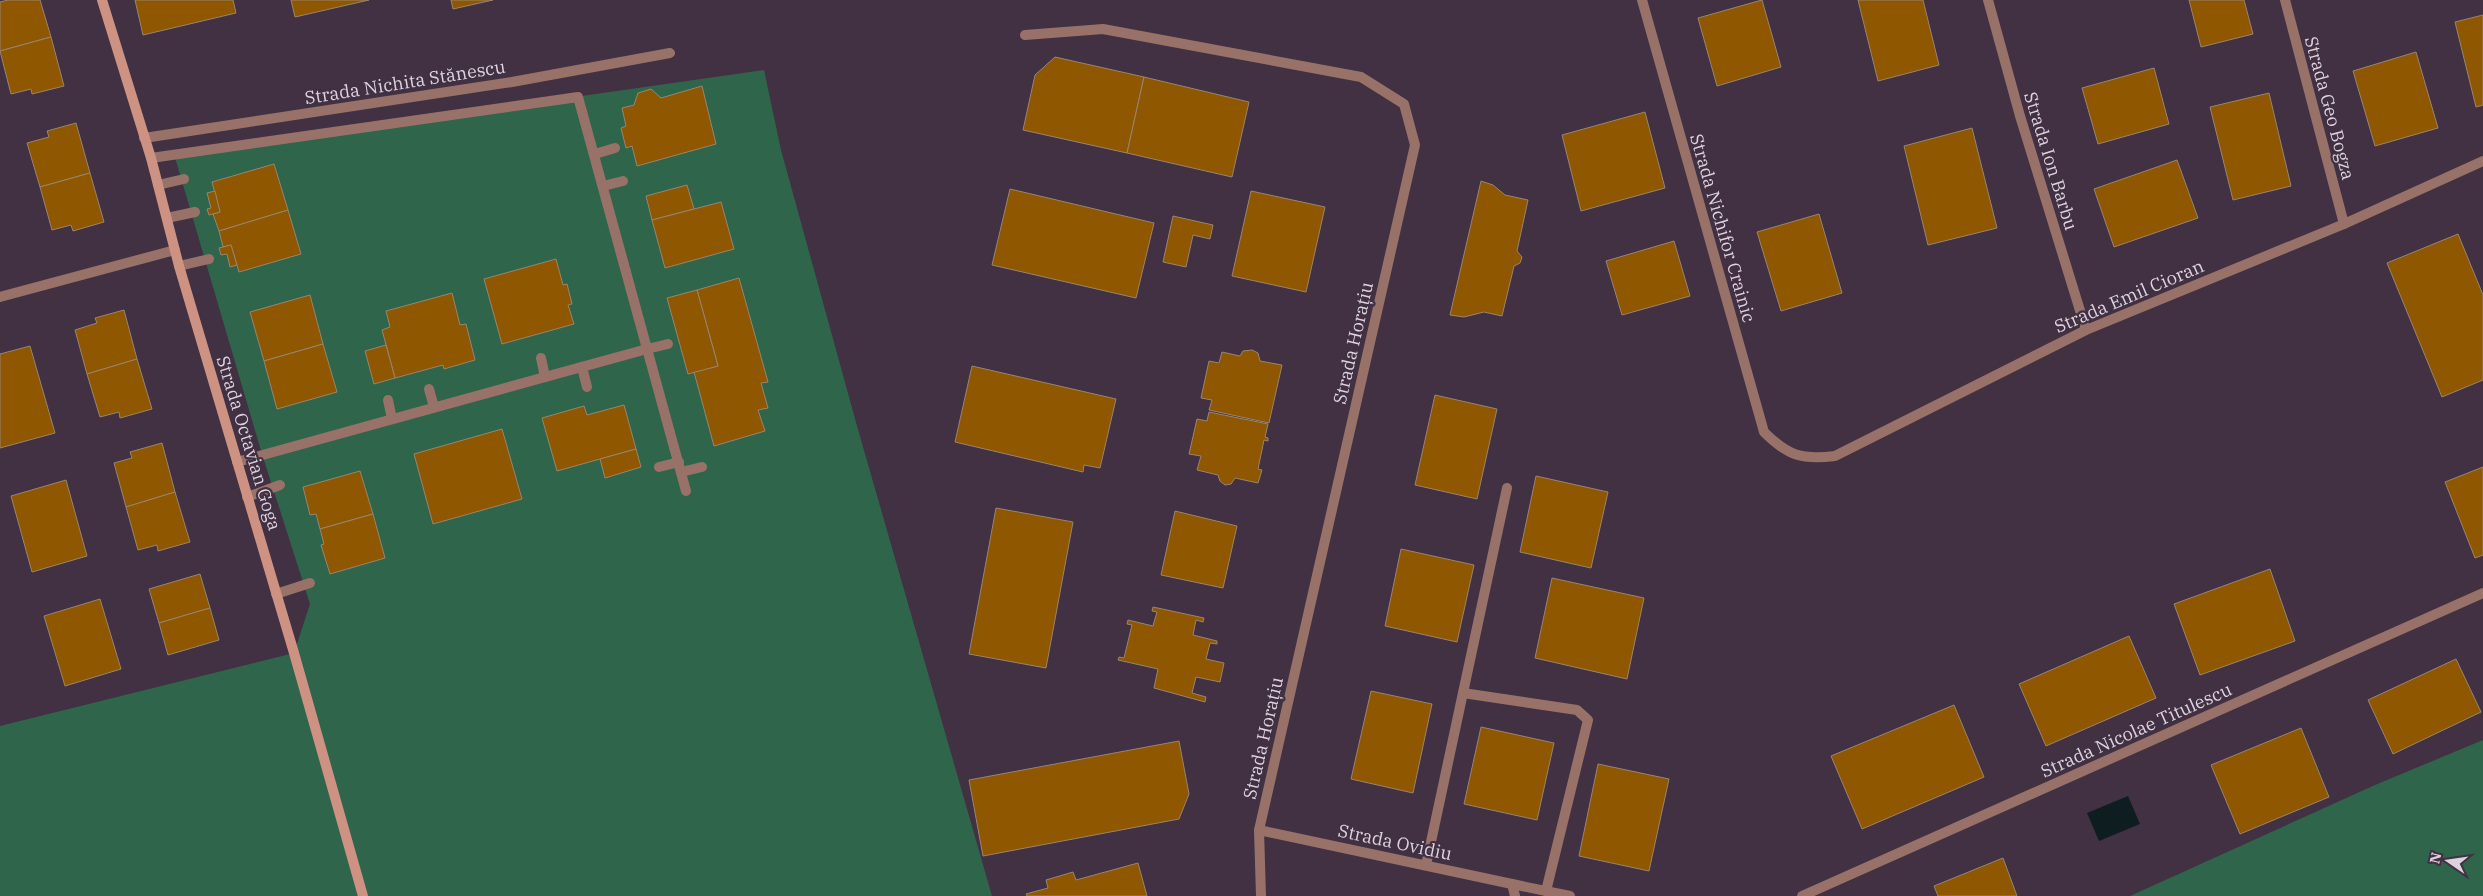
<svg xmlns="http://www.w3.org/2000/svg" width="2483" height="896" viewBox="0 0 2483 896" font-family="'IBM Plex Serif',serif">
<style>
.green{fill:#2f654b}
.water{fill:#0e1e20}
.building{fill:#8e5700;stroke:#998571}
.lines{fill:none;stroke-linecap:round;stroke-linejoin:round}
.lane{stroke:#987268;stroke-width:10}
.street{stroke:#987268;stroke-width:10}
.secondary{stroke:#cd9282;stroke-width:10}
.labels{text-anchor:middle;dominant-baseline:central;stroke-width:4.5;stroke-linejoin:round;paint-order:stroke}
.street-label{font-size:18px;fill:#dcd2dd;stroke:#413143}
</style>
<rect width="100%" height="100%" fill="#413143"/>
<!-- green -->
<g class="green">
<polygon points="764,70 781,150 857,426 992,896 0,896 0,726 294,653 310,604 262,454 174,154"/>
<polygon points="2483,740 2483,896 2130,896 2375,785"/>
</g>
<!-- water -->
<polygon class="water" points="2128,796 2140,824 2099,841 2087,813"/>
<!-- building -->
<g class="building">
<polygon points="8,0 40,0 51,37 0,51 0,2"/>
<polygon points="135,0 233,0 236,13 143,35"/>
<polygon points="291,0 369,0 295,17"/>
<polygon points="451,0 493,0 453,9"/>
<polygon points="1762,0 1781,67 1717,86 1698,18"/>
<polygon points="1858,0 1923,0 1939,65 1878,81"/>
<polygon points="2189,0 2244,0 2253,34 2201,47"/>
<polygon points="2483,15 2483,105 2476,107 2455,22"/>
<polygon points="51,37 64,86 32,94 31,89 11,94 0,51"/>
<polygon points="2416,52 2438,128 2375,146 2353,71"/>
<polygon points="1055,57 1144,77 1127,153 1023,130 1035,75"/>
<polygon points="2154,68 2169,124 2098,144 2082,88"/>
<polygon points="1144,77 1249,102 1232,177 1127,153"/>
<polygon points="702,86 716,144 637,166 632,146 626,148 621,128 626,126 622,108 634,105 638,93 651,89 661,98"/>
<polygon points="2269,93 2291,186 2233,200 2210,107"/>
<polygon points="1645,112 1665,188 1581,211 1562,135"/>
<polygon points="76,123 90,173 40,187 27,143 49,137 47,131"/>
<polygon points="1972,128 1997,228 1928,245 1904,146"/>
<polygon points="2177,160 2198,218 2114,247 2094,189"/>
<polygon points="274,164 288,210 219,231 213,214 220,212 212,182"/>
<polygon points="90,173 104,222 73,231 71,225 52,230 40,187"/>
<polygon points="1481,181 1493,185 1505,195 1528,200 1517,251 1522,257 1520,263 1514,266 1502,316 1484,312 1464,317 1450,315"/>
<polygon points="687,185 694,209 652,220 646,196"/>
<polygon points="1010,189 1154,223 1136,298 992,265"/>
<polygon points="215,191 220,212 209,215 207,209 211,208 207,193"/>
<polygon points="1251,191 1325,207 1306,292 1232,276"/>
<polygon points="721,202 734,249 665,268 652,220"/>
<polygon points="288,210 301,254 239,272 231,245 223,247 219,231"/>
<polygon points="1819,214 1842,293 1781,311 1757,232"/>
<polygon points="1173,216 1213,225 1210,239 1193,235 1186,267 1163,262"/>
<polygon points="2458,234 2483,295 2483,380 2442,397 2387,263"/>
<polygon points="1674,241 1690,296 1622,315 1606,261"/>
<polygon points="231,245 237,265 230,267 227,254 221,255 219,248"/>
<polygon points="556,259 563,285 567,284 572,304 568,305 574,324 502,344 484,279"/>
<polygon points="739,278 768,382 761,383 768,408 758,410 765,431 714,446 694,372 718,366 697,290"/>
<polygon points="697,290 718,366 688,374 667,298"/>
<polygon points="452,293 460,325 466,324 475,360 444,369 443,365 395,378 382,330 390,327 386,311"/>
<polygon points="310,295 323,344 264,361 250,312"/>
<polygon points="124,310 137,359 87,374 75,330 97,323 95,318"/>
<polygon points="323,344 337,392 277,409 264,361"/>
<polygon points="386,345 395,378 374,384 365,351"/>
<polygon points="30,346 55,433 0,448 0,354"/>
<polygon points="1252,350 1258,353 1260,361 1282,365 1269,423 1209,410 1212,400 1201,398 1209,361 1219,363 1222,352 1240,356 1243,351"/>
<polygon points="137,359 152,409 120,418 119,412 100,417 87,374"/>
<polygon points="972,366 1116,399 1100,468 1084,465 1083,472 955,442"/>
<polygon points="1435,395 1497,409 1477,499 1415,485"/>
<polygon points="624,405 636,449 557,471 542,418 584,406 587,415"/>
<polygon points="1209,412 1268,424 1265,437 1268,438 1268,441 1264,440 1258,469 1262,470 1258,483 1235,478 1231,484 1225,485 1220,481 1218,475 1197,470 1201,456 1189,454 1197,419 1207,421"/>
<polygon points="502,429 522,499 433,524 414,454"/>
<polygon points="162,443 175,492 126,507 114,463 132,458 130,452"/>
<polygon points="636,449 641,467 605,478 600,459"/>
<polygon points="2483,467 2483,555 2475,558 2445,482"/>
<polygon points="360,471 373,514 320,529 316,514 310,515 303,487"/>
<polygon points="1536,476 1608,492 1591,568 1520,552"/>
<polygon points="66,480 87,556 32,572 11,496"/>
<polygon points="175,492 190,542 158,551 157,545 138,550 126,507"/>
<polygon points="996,508 1073,522 1046,668 969,654"/>
<polygon points="1175,511 1237,526 1223,588 1161,575"/>
<polygon points="373,514 385,558 330,574 321,545 324,544 320,529"/>
<polygon points="1401,549 1474,565 1457,642 1385,626"/>
<polygon points="2270,569 2295,641 2200,675 2174,604"/>
<polygon points="200,574 210,608 159,623 149,589"/>
<polygon points="1552,578 1644,598 1627,679 1535,658"/>
<polygon points="100,599 121,669 65,686 44,616"/>
<polygon points="1153,607 1204,618 1203,622 1196,620 1193,635 1217,641 1217,644 1210,643 1206,659 1224,663 1220,682 1196,677 1192,693 1206,697 1205,702 1154,688 1158,669 1118,660 1119,657 1124,658 1132,625 1127,624 1128,620 1153,626 1157,612 1152,611"/>
<polygon points="210,608 219,640 168,655 159,623"/>
<polygon points="2129,636 2156,698 2046,746 2019,684"/>
<polygon points="2456,659 2481,712 2393,754 2368,700"/>
<polygon points="1371,691 1432,704 1413,793 1351,779"/>
<polygon points="1954,705 1984,777 1862,829 1831,756"/>
<polygon points="1481,727 1554,743 1537,820 1464,804"/>
<polygon points="2301,728 2329,797 2240,834 2211,765"/>
<polygon points="1179,741 1189,794 1179,819 983,856 969,780"/>
<polygon points="1598,764 1669,779 1649,871 1579,856"/>
<polygon points="2003,858 2017,896 1938,896 1934,886"/>
<polygon points="1138,863 1147,896 1027,896 1026,894 1048,888 1046,880 1073,872 1076,880"/>
</g>
<g class="lines">
<!-- lane -->
<g class="lane">
<polyline points="595,154 615,148"/>
<polyline points="158,185 184,179"/>
<polyline points="603,186 623,181"/>
<polyline points="167,218 195,212"/>
<polyline points="179,266 209,259"/>
<polyline points="647,349 668,344"/>
<polyline points="541,358 545,377"/>
<polyline points="582,367 587,387"/>
<polyline points="429,389 434,407"/>
<polyline points="388,400 392,419"/>
<polyline points="659,467 679,462"/>
<polyline points="681,472 702,467"/>
<polyline points="247,497 280,485"/>
<polyline points="276,594 310,583"/>
</g>
<!-- street -->
<g class="street">
<path d="M1642 0 1764 432C1788 456 1802 460 1835 456L2086 330 2344 224 2483 161"/>
<polyline points="1988,0 2020,116 2086,330"/>
<polyline points="2285,0 2344,224"/>
<polyline points="1025,35 1103,29 1361,77 1404,104 1415,145 1259,830 1261,896"/>
<polyline points="144,138 512,82 670,53"/>
<polyline points="151,158 578,97 686,491"/>
<polyline points="0,297 175,250"/>
<polyline points="237,462 647,349"/>
<polyline points="1463,693 1577,710 1588,720 1546,891"/>
<polyline points="1259,830 1512,884 1515,896"/>
<polyline points="1426,865 1507,488"/>
<polyline points="1512,884 1570,896"/>
<polyline points="1802,896 2483,593"/>
</g>
<!-- secondary -->
<polyline class="secondary" points="102,0 151,158 179,266 294,653 363,896"/>
</g>
<g class="labels">
<!-- street labels -->
<g class="street-label">
<text transform="translate(405 82) rotate(-9)">Strada Nichita Stănescu</text>
<text transform="translate(2330 108) rotate(75)">Strada Geo Bogza</text>
<text transform="translate(2051 161) rotate(73)">Strada Ion Barbu</text>
<text transform="translate(1723 228) rotate(74)">Strada Nichifor Crainic</text>
<text transform="translate(2129 296) rotate(-23)">Strada Emil Cioran</text>
<text transform="translate(1353 343) rotate(-77)">Strada Horațiu</text>
<text transform="translate(249 443) rotate(73)">Strada Octavian Goga</text>
<text transform="translate(2136 730) rotate(-24)">Strada Nicolae Titulescu</text>
<text transform="translate(1263 738) rotate(-77)">Strada Horațiu</text>
<text transform="translate(1395 842) rotate(12)">Strada Ovidiu</text>
</g>
</g>
<!-- north arrow -->
<g transform="translate(2448 861) rotate(283)" stroke="#413143" stroke-width="4" paint-order="stroke">
<path d="M0-4L9 19L0 12L-9 19Z" fill="#dcd2dd"/>
<text y="-8" font-size="14" font-weight="bold" text-anchor="middle" fill="#dcd2dd">N</text>
</g>
</svg>
